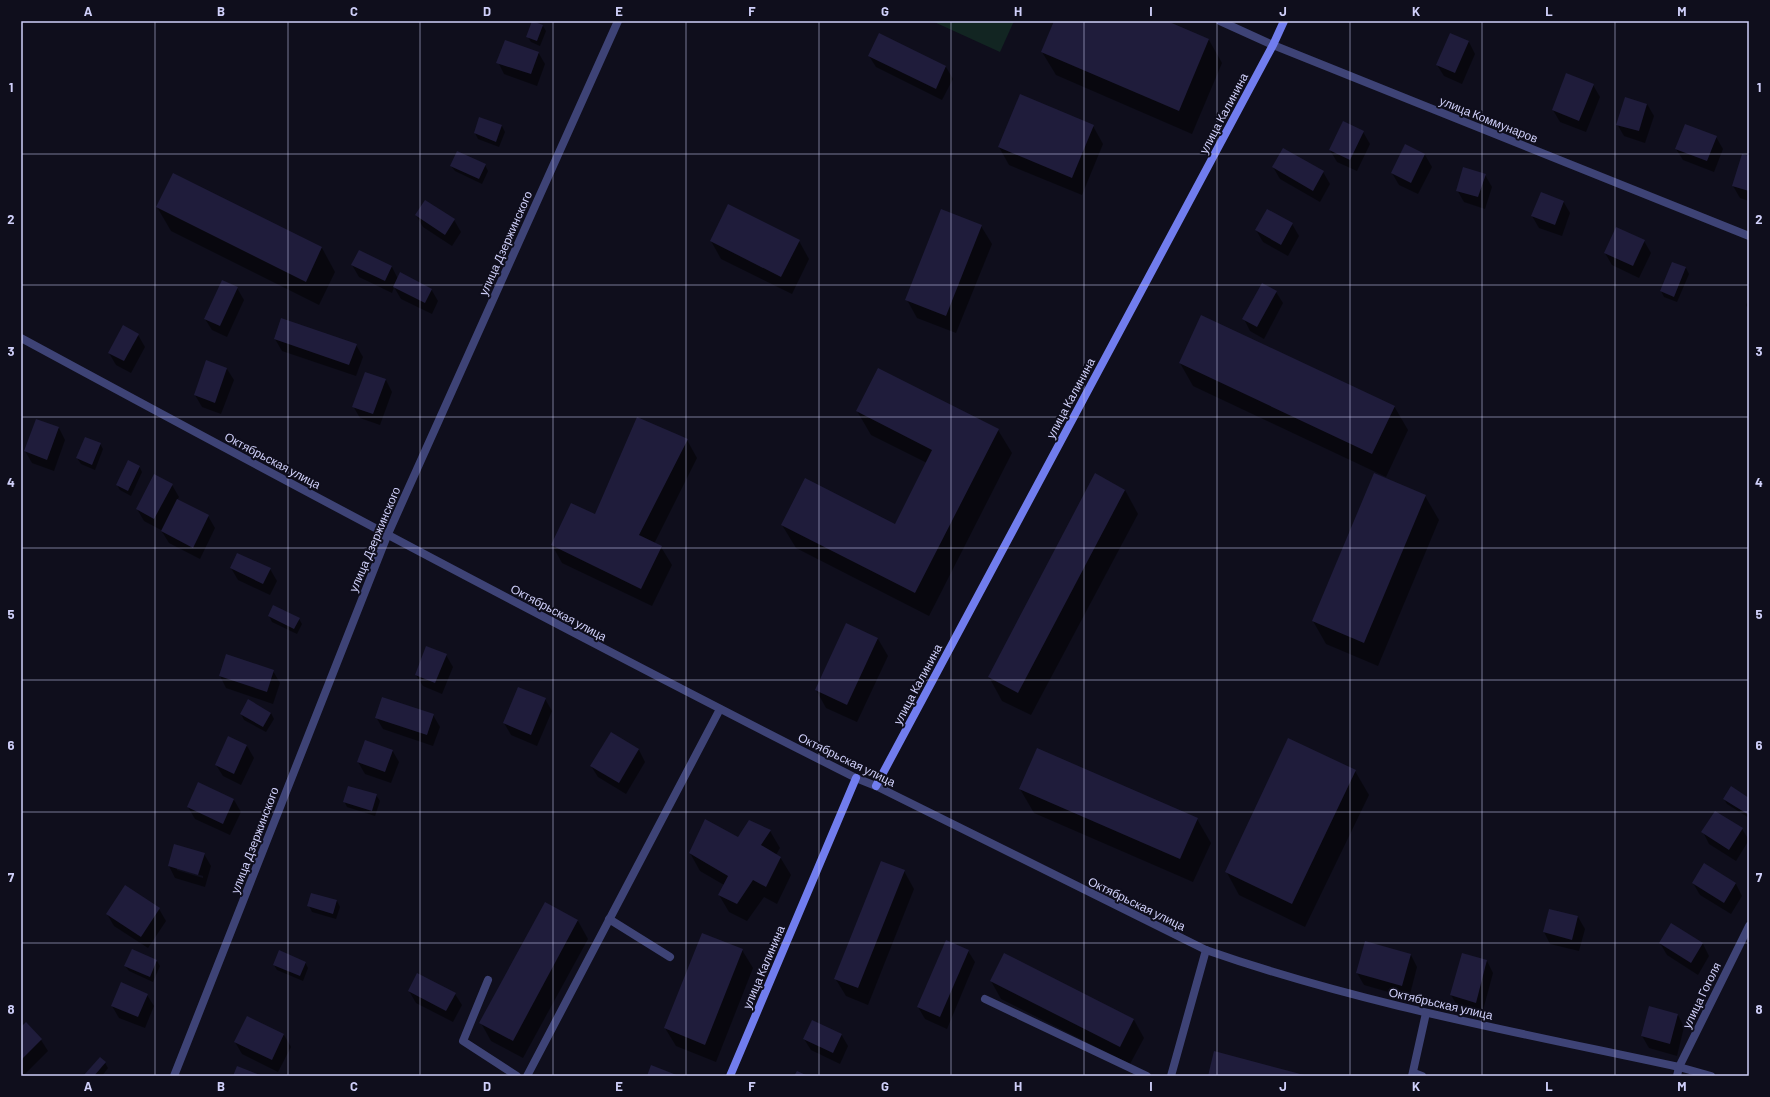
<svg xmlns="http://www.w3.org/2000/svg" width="1770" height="1097" viewBox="0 0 1770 1097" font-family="Barlow,sans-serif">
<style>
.green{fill:#122522}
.shadow{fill:#0007;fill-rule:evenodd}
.building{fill:#1f1c3b}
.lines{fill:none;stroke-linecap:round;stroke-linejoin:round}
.lane{stroke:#3e4376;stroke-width:8}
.street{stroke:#3e4376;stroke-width:8}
.secondary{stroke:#717dee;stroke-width:8}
.grid{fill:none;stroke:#cfcff9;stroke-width:1;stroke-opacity:0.55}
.labels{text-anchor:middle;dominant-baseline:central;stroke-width:4;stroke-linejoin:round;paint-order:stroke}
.street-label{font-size:12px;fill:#cfcff9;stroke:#0f0e1c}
.neatline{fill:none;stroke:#cfcff9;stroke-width:1.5}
.grid-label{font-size:13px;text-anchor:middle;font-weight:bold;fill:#cfcff9}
</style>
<rect width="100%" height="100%" fill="#0f0e1c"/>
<!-- green -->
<polygon class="green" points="932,21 1014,21 1000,52"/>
<!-- shadow -->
<g class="shadow">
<polygon points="1055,21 1165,21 1209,40 1222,63 1192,134 1056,75 1042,52"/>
<polygon points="543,26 546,31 540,46 531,42 528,37"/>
<polygon points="1451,34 1469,42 1475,54 1462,84 1444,76 1437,65"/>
<polygon points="879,35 946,67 953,79 942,100 876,67 869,56"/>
<polygon points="538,52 545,64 537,86 504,74 498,62"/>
<polygon points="1593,85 1600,97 1586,132 1560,122 1553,110"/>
<polygon points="1647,104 1654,116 1645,143 1624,136 1617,124"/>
<polygon points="480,118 502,126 505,132 499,147 478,139 475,133"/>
<polygon points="1093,126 1103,144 1082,195 1009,165 999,147"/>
<polygon points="1363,132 1370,144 1357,171 1337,162 1330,150"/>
<polygon points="1716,137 1723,149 1714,172 1683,160 1676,149"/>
<polygon points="1405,146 1425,155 1432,167 1418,194 1399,185 1392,173"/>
<polygon points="1283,149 1323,172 1330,184 1320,202 1280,179 1273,167"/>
<polygon points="1749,157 1749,201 1740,198 1733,186"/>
<polygon points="485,165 488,171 482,184 455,171 451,166"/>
<polygon points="173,175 322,248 335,272 319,305 171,231 157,207"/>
<polygon points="1485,175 1492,187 1485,209 1464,202 1457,190"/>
<polygon points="1563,201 1570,213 1562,236 1539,228 1532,216"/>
<polygon points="1267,210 1292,224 1299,236 1288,256 1263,242 1256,230"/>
<polygon points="416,215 454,220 461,232 452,246 423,227"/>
<polygon points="981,226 992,244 956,333 917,318 907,300"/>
<polygon points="711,241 799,241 809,259 792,294 721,259"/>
<polygon points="1644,241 1651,253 1639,278 1612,265 1605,253"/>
<polygon points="359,251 392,267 398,279 431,289 438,301 432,314 401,299 394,287 392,293 359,277 352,265"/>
<polygon points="1673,263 1686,268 1689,274 1677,302 1664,297 1661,291"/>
<polygon points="237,288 244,300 227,337 212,330 205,319"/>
<polygon points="1276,292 1283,303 1264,339 1250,331 1244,319"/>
<polygon points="1749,299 1749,311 1746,305"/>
<polygon points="138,335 145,347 131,373 116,365 109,353"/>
<polygon points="275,339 356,345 363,357 356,376 282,351"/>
<polygon points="1180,363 1394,406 1408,430 1386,477 1193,386"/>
<polygon points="227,369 234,380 221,414 202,407 195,395"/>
<polygon points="386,380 392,392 380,425 360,418 353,406"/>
<polygon points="857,411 998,430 1012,453 929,616 796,548 782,525 895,525 927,463 871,435"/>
<polygon points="59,428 65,440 54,471 32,463 25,451"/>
<polygon points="687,440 697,458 654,544 661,547 672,565 652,606 562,563 552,545 596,515"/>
<polygon points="100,444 103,449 95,470 81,464 77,458"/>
<polygon points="139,466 142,472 131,496 120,490 117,485"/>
<polygon points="172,485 179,497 177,500 208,516 215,528 200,559 169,543 161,530 144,521 137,509"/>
<polygon points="1125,490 1138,514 1031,715 1002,701 989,677"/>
<polygon points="1425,496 1439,520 1378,666 1326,644 1313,621"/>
<polygon points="231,568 270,569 277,581 270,595 238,580"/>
<polygon points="269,616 299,619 302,624 297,634 272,622"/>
<polygon points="878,639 888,656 857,722 826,708 816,690"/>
<polygon points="446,655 453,667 442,694 423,686 416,675"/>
<polygon points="273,671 280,683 273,704 226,688 220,676"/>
<polygon points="545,699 552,711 537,746 511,735 504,723"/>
<polygon points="271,713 274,719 266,732 244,720 241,714"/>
<polygon points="433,715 440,727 433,746 383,729 376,717"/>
<polygon points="611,733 639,750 645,762 626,794 598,777 591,766"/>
<polygon points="229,738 247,746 254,758 241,785 223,776 216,765"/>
<polygon points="392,750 399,762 391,783 365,774 358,762"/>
<polygon points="1355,771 1369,795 1305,927 1239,895 1226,871"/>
<polygon points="199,784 234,800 241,812 230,835 195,819 188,807"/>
<polygon points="1020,789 1197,819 1211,843 1193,882 1034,813"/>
<polygon points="376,795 380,801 375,816 347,807 344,801"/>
<polygon points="1724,799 1749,799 1749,818 1727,804"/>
<polygon points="1742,829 1749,840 1736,861 1709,844 1703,832"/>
<polygon points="770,831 780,848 776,855 780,857 791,875 777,904 764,897 747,921 729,912 719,895 724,885 700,871 690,853"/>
<path d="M204 854 211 866 205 887 175 878 169 866ZM177 868 203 876V878L177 870Z"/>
<polygon points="1705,865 1736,884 1742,896 1731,914 1700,895 1693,883"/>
<polygon points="904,871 914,889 868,1005 846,996 835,978"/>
<polygon points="337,901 340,907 336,919 312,912 309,906"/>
<polygon points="546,904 578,921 588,939 523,1058 491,1041 481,1023"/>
<polygon points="159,909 166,921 148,948 114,926 107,914"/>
<polygon points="1549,910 1578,917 1585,929 1579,951 1550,944 1544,932"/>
<polygon points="1671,925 1703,944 1709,956 1698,975 1667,955 1660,943"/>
<polygon points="1366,942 1411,955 1417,967 1409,998 1364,985 1357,973"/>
<polygon points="742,950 753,968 716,1062 676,1046 665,1028"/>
<polygon points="968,951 975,962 947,1029 925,1019 918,1007"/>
<polygon points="1004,954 1134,1020 1144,1038 1130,1064 1001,999 991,981"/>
<polygon points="157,961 160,966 153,982 129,971 125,966"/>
<polygon points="1487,961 1493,973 1482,1014 1458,1007 1451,995"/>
<polygon points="305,962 308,968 303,981 277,970 274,965"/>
<polygon points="409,991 455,994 462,1005 453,1022 416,1003"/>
<polygon points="147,995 154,1006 145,1028 119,1018 112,1006"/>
<polygon points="1678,1015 1684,1027 1677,1056 1649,1048 1642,1036"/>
<polygon points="248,1017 284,1035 291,1047 278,1072 242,1054 235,1042"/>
<polygon points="21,1028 41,1040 48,1051 23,1076 21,1076"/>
<polygon points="841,1034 848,1046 840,1064 811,1050 804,1039"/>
<polygon points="105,1063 108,1068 102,1076 86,1076"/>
</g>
<!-- building -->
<g class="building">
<polygon points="532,21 543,25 537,41 526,37"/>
<polygon points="1054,21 1167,21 1209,39 1179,111 1041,52"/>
<polygon points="879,33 946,66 936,89 868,56"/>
<polygon points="1450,33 1469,41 1455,73 1436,65"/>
<polygon points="505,40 539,52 531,74 496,63"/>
<polygon points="1566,73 1594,84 1579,121 1552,110"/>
<polygon points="1020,94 1094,125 1072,178 998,147"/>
<polygon points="1625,97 1647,104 1639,131 1616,125"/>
<polygon points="479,117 502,125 496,142 474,133"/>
<polygon points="1343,121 1364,131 1350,160 1329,150"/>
<polygon points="1685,124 1717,136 1707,161 1675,149"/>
<polygon points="1405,144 1425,154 1411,183 1391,173"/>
<polygon points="1283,148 1324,171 1313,191 1272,167"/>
<polygon points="457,151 486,164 479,179 450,166"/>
<polygon points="1742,154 1749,156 1749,191 1732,186"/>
<polygon points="1463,167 1486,174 1478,197 1456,191"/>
<polygon points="173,173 322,247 306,282 156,207"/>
<polygon points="1541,192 1564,201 1555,225 1531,216"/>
<polygon points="425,200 455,219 445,235 415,215"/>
<polygon points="728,204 800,240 781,277 710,241"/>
<polygon points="941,209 982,225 946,316 905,300"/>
<polygon points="1267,209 1293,223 1281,245 1255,230"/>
<polygon points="1616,227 1645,240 1633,266 1604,253"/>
<polygon points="359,250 392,266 385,281 351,265"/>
<polygon points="1672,262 1686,267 1674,297 1660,291"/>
<polygon points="400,272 432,289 425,303 393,287"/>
<polygon points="222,280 238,287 220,326 204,319"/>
<polygon points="1262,283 1277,291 1257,327 1242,319"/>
<polygon points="1201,315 1395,406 1372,454 1179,363"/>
<polygon points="281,318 357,344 349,365 274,339"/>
<polygon points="123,325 139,334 124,361 108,353"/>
<polygon points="206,360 227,368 215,403 194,395"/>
<polygon points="878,368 999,429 915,593 781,525 805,478 895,524 932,450 856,411"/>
<polygon points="365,372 386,379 373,414 352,407"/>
<polygon points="637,417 688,439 639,535 662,546 641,589 551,545 571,503 595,514"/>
<polygon points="36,419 59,427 47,460 24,451"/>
<polygon points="85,437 101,443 92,465 76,458"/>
<polygon points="128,460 140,466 128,491 116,485"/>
<polygon points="1095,473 1125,490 1018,693 988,677"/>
<polygon points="1374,473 1426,495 1364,643 1312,621"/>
<polygon points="154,474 173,484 154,519 136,509"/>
<polygon points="177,499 209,515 193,548 161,531"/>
<polygon points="237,553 271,568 263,584 230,568"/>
<polygon points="273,605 300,618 294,629 268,616"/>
<polygon points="846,623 878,638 847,705 815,690"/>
<polygon points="426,646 447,654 435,683 415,675"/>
<polygon points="226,654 274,670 267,692 219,676"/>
<polygon points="518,687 546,698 531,735 503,723"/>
<polygon points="382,697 434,714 427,735 375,718"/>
<polygon points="248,699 271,713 263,727 240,714"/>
<polygon points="611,732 639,749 619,783 590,766"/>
<polygon points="228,736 247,745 234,774 215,765"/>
<polygon points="1288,738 1356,770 1292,904 1225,872"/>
<polygon points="365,740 393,750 385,772 357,762"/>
<polygon points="1037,748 1198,818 1180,859 1019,789"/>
<polygon points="198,782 234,799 223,824 187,807"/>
<polygon points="348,786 377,794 372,811 343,802"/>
<polygon points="1731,786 1749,798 1749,815 1723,799"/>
<polygon points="1715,811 1743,828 1729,850 1701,832"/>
<polygon points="705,819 738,837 749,820 771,830 761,845 781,857 766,887 753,880 737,904 718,895 728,876 689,853"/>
<polygon points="174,844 205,853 198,875 168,866"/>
<polygon points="881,861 905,870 858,988 834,979"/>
<polygon points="1704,863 1736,883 1724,903 1692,883"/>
<polygon points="125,885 160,908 141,937 106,914"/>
<polygon points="311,893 337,900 333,914 307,906"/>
<polygon points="545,902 578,920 513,1041 479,1023"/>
<polygon points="1549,909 1578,916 1572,940 1543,932"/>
<polygon points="1671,923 1703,943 1691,963 1659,943"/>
<polygon points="702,933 743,949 705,1045 664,1028"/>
<polygon points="946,940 969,950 940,1017 917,1007"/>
<polygon points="1365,941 1411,954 1402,986 1356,973"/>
<polygon points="132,949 157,960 150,977 124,966"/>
<polygon points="279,950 306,962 300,976 273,965"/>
<polygon points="1004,953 1134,1019 1120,1047 990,981"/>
<polygon points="1462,953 1487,960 1476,1003 1450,995"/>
<polygon points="417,973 456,993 446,1011 408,991"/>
<polygon points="121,982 148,994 138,1017 111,1006"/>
<polygon points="1649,1006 1678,1014 1670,1044 1641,1036"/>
<polygon points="247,1016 284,1034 272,1060 234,1042"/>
<polygon points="812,1020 842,1034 833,1053 803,1039"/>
<polygon points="26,1022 42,1039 21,1060 21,1027"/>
<polygon points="1214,1051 1308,1076 1208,1076"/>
<polygon points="100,1057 106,1062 94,1076 86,1076 84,1075"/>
<polygon points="651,1065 679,1076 647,1076"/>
<polygon points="237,1066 260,1075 259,1076 233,1076"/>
<polygon points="797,1071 808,1076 794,1076"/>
</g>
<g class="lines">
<!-- lane -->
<g class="lane">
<polyline points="609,919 670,957"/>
<polyline points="488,980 463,1041 517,1076"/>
<polyline points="985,999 1147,1076"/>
<polyline points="1414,1073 1422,1076"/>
<polyline points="527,1076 720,709"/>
<polyline points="1171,1076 1206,950"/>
<polyline points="1412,1076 1426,1013"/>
</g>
<!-- street -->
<g class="street">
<polyline points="1220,21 1273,45 1749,236"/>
<path d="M21 338C298 488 575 636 856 778L876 786 1206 950C1360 1004 1521 1033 1679 1067L1711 1076"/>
<polyline points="174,1076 387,536 618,21"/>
<polyline points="1677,1076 1679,1067 1749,926"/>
</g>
<!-- secondary -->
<g class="secondary">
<polyline points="876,786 1273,45 1284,21"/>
<polyline points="730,1076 856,778"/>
</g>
</g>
<!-- grid -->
<path class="grid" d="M155 21V1076M288 21V1076M420 21V1076M553 21V1076M686 21V1076M819 21V1076M951 21V1076M1084 21V1076M1217 21V1076M1350 21V1076M1482 21V1076M1615 21V1076M21 154H1749M21 285H1749M21 417H1749M21 548H1749M21 680H1749M21 812H1749M21 943H1749"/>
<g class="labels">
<!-- street labels -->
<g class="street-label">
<text transform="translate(1223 113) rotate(-62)">улица Калинина</text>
<text transform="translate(1489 119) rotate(22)">улица Коммунаров</text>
<text transform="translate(505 243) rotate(-66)">улица Дзержинского</text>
<text transform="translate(1070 398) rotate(-62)">улица Калинина</text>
<text transform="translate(273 460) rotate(28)">Октябрьская улица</text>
<text transform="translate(374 539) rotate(-67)">улица Дзержинского</text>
<text transform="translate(559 612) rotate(28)">Октябрьская улица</text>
<text transform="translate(917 684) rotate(-62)">улица Калинина</text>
<text transform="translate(847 759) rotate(26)">Октябрьская улица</text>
<text transform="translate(254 840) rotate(-69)">улица Дзержинского</text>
<text transform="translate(1137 903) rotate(26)">Октябрьская улица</text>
<text transform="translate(763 967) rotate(-67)">улица Калинина</text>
<text transform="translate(1701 995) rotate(-64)">улица Гоголя</text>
<text transform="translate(1441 1003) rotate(13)">Октябрьская улица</text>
</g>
</g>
<!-- border -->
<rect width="1770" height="1097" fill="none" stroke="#0f0e1c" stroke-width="44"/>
<rect x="22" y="22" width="1726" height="1053" class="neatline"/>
<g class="grid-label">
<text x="88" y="16">A</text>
<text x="221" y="16">B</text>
<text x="354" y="16">C</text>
<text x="487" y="16">D</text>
<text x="619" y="16">E</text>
<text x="752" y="16">F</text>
<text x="885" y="16">G</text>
<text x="1018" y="16">H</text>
<text x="1151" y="16">I</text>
<text x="1283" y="16">J</text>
<text x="1416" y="16">K</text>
<text x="1549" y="16">L</text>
<text x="1682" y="16">M</text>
<text x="11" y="92">1</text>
<text x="1759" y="92">1</text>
<text x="11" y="224">2</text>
<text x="1759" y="224">2</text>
<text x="11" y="356">3</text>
<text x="1759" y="356">3</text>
<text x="11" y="487">4</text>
<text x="1759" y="487">4</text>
<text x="11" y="619">5</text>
<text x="1759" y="619">5</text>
<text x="11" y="750">6</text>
<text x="1759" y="750">6</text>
<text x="11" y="882">7</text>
<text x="1759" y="882">7</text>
<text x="11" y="1014">8</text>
<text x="1759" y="1014">8</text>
<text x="88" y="1091">A</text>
<text x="221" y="1091">B</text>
<text x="354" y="1091">C</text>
<text x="487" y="1091">D</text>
<text x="619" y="1091">E</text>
<text x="752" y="1091">F</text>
<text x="885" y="1091">G</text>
<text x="1018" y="1091">H</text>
<text x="1151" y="1091">I</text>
<text x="1283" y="1091">J</text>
<text x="1416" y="1091">K</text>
<text x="1549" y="1091">L</text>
<text x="1682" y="1091">M</text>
</g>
</svg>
